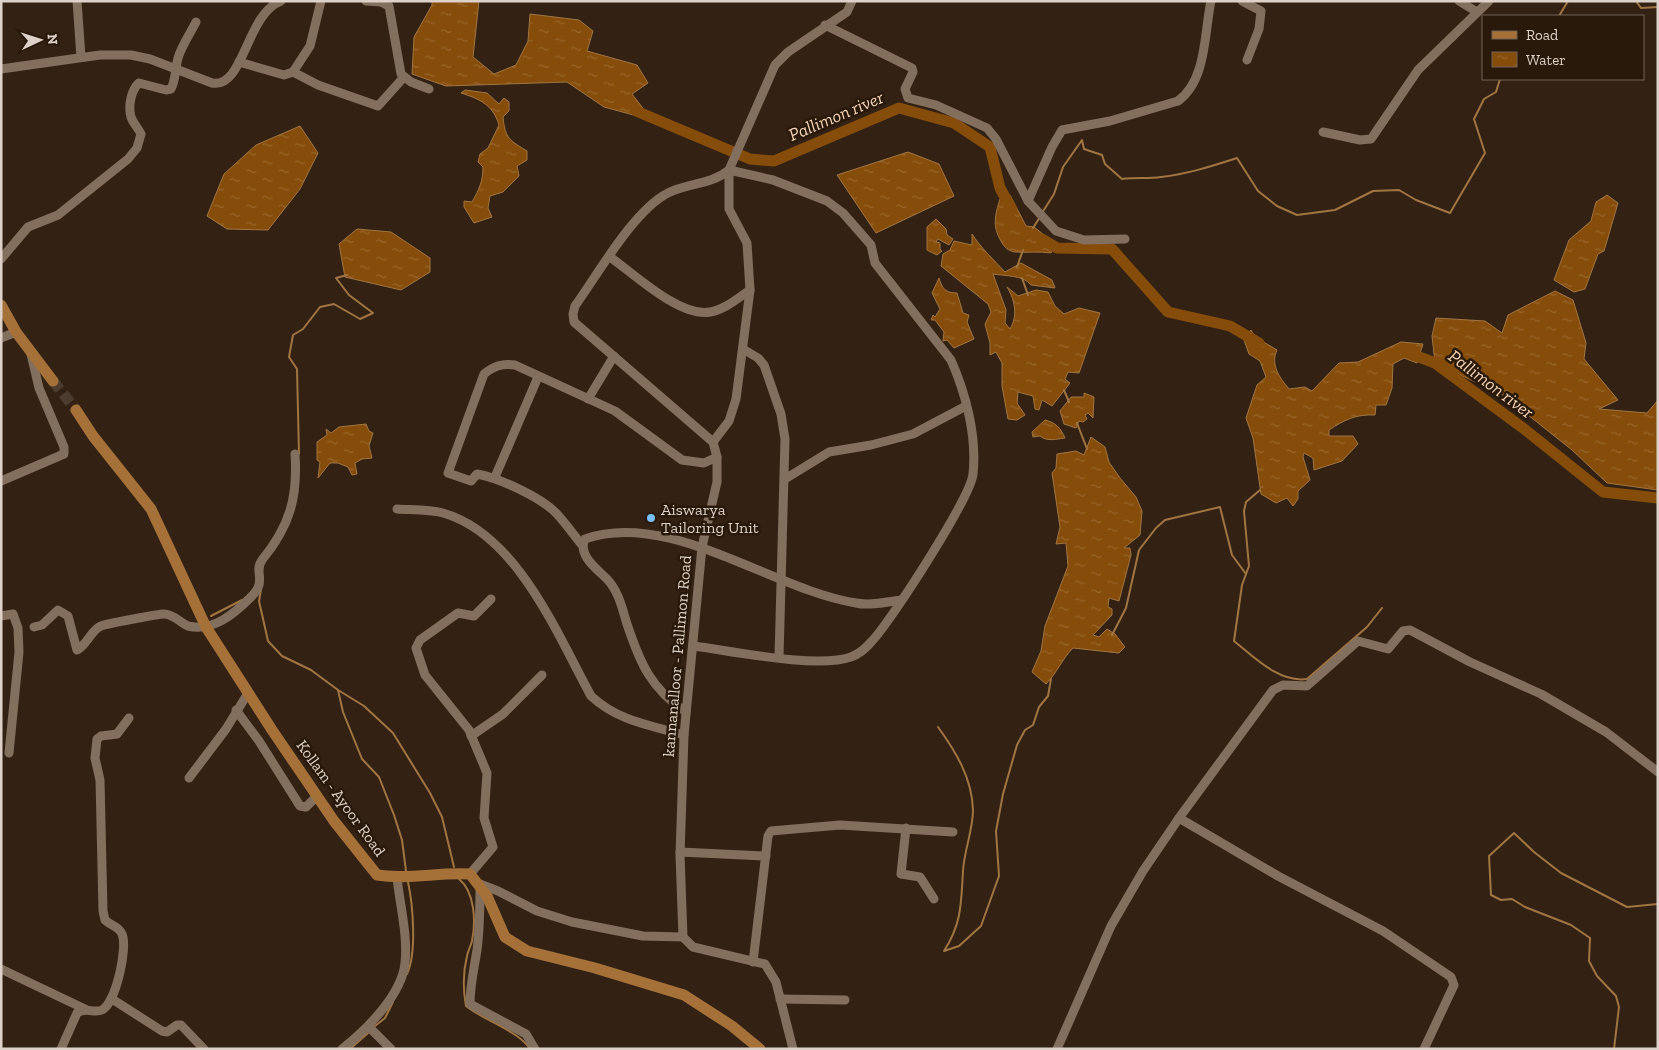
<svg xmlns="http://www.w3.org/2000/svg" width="1659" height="1050" viewBox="0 0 1659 1050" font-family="'Zilla Slab',serif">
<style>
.water{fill:url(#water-ripples);stroke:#a07543}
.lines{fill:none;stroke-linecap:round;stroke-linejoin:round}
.stream{stroke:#a07543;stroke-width:2}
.river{stroke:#864d0a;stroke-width:11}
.major-tunnel{stroke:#4c3c2f;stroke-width:11;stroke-dasharray:11 5.5;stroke-linecap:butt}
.minor{stroke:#836f5e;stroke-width:9}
.major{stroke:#a57139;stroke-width:11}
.poi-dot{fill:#79bff8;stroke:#29190a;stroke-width:2}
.labels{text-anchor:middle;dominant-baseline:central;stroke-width:5;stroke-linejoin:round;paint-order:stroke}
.poi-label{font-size:16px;fill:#ddd2c9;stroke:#29190a;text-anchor:start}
.street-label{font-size:16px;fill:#ddd2c9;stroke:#29190a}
.water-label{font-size:18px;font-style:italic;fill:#f6d4b7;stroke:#29190a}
</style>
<defs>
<pattern id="water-ripples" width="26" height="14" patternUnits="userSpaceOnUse" patternTransform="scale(1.25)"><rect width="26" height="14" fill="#864d0a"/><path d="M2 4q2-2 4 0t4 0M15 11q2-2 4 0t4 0" fill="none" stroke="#97662c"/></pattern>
</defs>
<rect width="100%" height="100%" fill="#332214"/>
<!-- water -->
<g class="water">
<polygon points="432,1 479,1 473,57 494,74 516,65 528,41 530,14 579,20 593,31 587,51 637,65 648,83 632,94 652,120 604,107 567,82 446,86 412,74 414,37 432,5"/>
<path d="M465 90 487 93 499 104 504 98 509 102V111L503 117C505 138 509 140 527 151V160L517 166 519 176 503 192 490 196 488 208 492 217 474 223 464 207V201L472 202C479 190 483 181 483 167L478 162 480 154 488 148 499 125C493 105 480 99 461 93Z"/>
<polygon points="300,126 318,153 300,189 268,230 227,229 207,216 224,174 256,145"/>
<polygon points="908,152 939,164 954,196 876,233 837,175"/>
<path d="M1010 195 1026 226 1034 227 1057 245 1051 253C1038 251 1027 253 1015 252 1008 251 1004 247 1001 241 992 226 995 215 1000 199Z"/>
<polygon points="1607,195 1618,203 1604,251 1598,254 1585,289 1574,292 1554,280 1569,240 1591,221 1596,202"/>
<polygon points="936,219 946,229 947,235 953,239 949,245 938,239 936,242 940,243 940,249 942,251 937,255 927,250 927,227"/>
<polygon points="357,229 391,232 430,258 430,272 401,290 345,277 339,244"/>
<path d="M972 234C980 247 994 260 1005 272L1021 263 1052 280 1055 288 1031 285C1024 275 1004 276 993 274L1006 310 1005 323 1010 329C1018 316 1015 300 1007 287L1018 296 1036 290 1048 292 1055 306 1064 314 1079 308 1100 313 1079 373 1068 372 1065 379 1070 383 1052 406 1042 400 1039 410 1035 409 1033 396 1018 392 1017 403 1025 415 1017 420 1008 419 1002 386V363L996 352 990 355V343L985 324 991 312 988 304 941 266 943 254 950 250 954 241 972 245Z"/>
<path d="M939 278C942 289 946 293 957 293L963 313 969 315 967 322 974 339 954 348 947 340 943 341 944 332 935 320H931L933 315 935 317 940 309 932 293Z"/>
<polygon points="1555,291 1573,300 1586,343 1584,359 1618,400 1599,409 1647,413 1658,400 1658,490 1607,483 1572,450 1503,395 1435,363 1432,336 1436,318 1485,321 1502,333 1508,315"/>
<path d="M1251 330 1255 337 1277 350C1270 365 1280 378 1289 389L1305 387 1312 391 1339 363 1358 362 1401 342 1423 344 1417 363 1404 358 1393 364 1392 388 1386 405H1376L1375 415C1356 414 1344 420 1329 430V436H1353L1358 444 1342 461 1314 470 1313 458 1304 453 1303 457 1310 480 1298 491V499L1293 506 1287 498 1276 503 1261 494 1253 438 1246 418 1257 385 1266 377 1260 361 1249 354 1244 340Z"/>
<polygon points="1084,393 1094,397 1093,418 1088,413 1085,415 1087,419 1083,422 1079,421 1076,428 1064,424 1060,411 1071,397 1084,397"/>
<path d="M1045 420C1056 423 1060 427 1065 438 1057 439 1047 442 1040 436L1033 437 1032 432Z"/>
<polygon points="366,424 369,431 373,433 369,446 372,458 362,459 355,463 357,474 352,475 348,467 338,463 330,463 318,478 320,462 317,460 317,442 327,435 326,429 331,433 339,427"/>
<path d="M1091 437 1105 447 1109 462 1120 478 1136 497 1142 511 1140 535 1124 548H1130L1131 555 1119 601 1109 598 1108 607 1112 609V615L1093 635 1099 637 1107 629 1115 634 1125 647 1119 653 1073 648C1062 659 1057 673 1046 684L1032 672 1041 651 1045 626 1068 566 1066 543 1056 544 1060 527 1052 473 1056 468 1057 454 1076 451 1084 455Z"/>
</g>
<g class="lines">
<!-- stream -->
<g class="stream">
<polyline points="1636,1 1641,8 1658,7"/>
<polyline points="1559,16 1568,1"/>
<path d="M1042 213 1054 194 1063 167 1082 140 1084 149 1102 155 1105 164 1122 179C1135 177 1148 179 1161 177 1188 174 1212 166 1237 158L1258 191 1277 206 1297 215 1335 210 1373 191 1399 190 1416 200 1450 213 1485 153 1474 119 1484 99 1496 92 1500 79"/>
<polyline points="1033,228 1040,217"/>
<polyline points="1017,267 1023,250"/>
<polyline points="1022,278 1028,295"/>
<polyline points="1064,390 1069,402"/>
<polyline points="1077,423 1087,449"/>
<polyline points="299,454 297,369 289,357 293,335 303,329 320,307 334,304 360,319 373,313 349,295 336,278 347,275"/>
<path d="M1260 490 1246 502 1244 511 1249 566 1242 585 1234 641C1254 657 1279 683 1307 679L1367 627 1382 608"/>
<polyline points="261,590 259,601 268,641 282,656 311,670 338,690 343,712 362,759 379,777 394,815 402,840 406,871"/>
<polyline points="211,616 242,600"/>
<polyline points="1112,635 1126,608 1139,550 1156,528 1165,520 1220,507 1232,555 1246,574"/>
<polyline points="338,690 364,706 393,733 430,793 442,817 454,867"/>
<path d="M938 727C956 752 972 778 973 810 973 830 964 851 963 871 961 903 962 923 944 951L959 946 981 926 999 876 996 831 1003 794 1017 745 1025 730 1033 725 1039 707 1048 696 1051 679"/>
<path d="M459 879C475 892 476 922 472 941 471 946 468 950 467 956 463 972 463 990 466 1006 483 1020 519 1031 530 1049"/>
<path d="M407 974C417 953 413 905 408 882"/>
<polyline points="375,1026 385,1018 393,1002"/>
<polyline points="350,1049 368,1033"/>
<polyline points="1614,1049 1619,1007 1616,996 1597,976 1589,961 1590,938 1571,925 1525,907 1512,899 1501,900 1491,895 1489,856 1514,833 1534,852 1561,873 1627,907 1658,904"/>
</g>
<!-- river -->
<g class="river">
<polyline points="636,111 750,159 774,161 899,108 954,123 990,147 1000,188 1012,210"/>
<polyline points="1042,239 1057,248 1112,249 1168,312 1230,326 1259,343"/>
<polyline points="1406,352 1435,363 1523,428 1603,492 1658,498"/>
</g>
<!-- major-tunnel -->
<polyline class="major-tunnel" points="53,381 76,410"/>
<!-- minor -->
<g class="minor">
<polyline points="77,1 81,57"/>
<polyline points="366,1 381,2 389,6 401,74 411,82 429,89"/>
<polyline points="1242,1 1261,11 1259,29 1247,60"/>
<polyline points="1459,1 1477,12"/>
<polyline points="825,25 912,68 913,72 905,89 908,98 936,105 987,128 996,139 1028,201 1056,231 1084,240 1125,239"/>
<polyline points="239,62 284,75 293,72 310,46 321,1"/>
<path d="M1 69 100 55H131L150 59 212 83C244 89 246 14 281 1"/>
<polyline points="293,72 318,85 378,106 404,77"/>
<polyline points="1323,132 1360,140 1371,139 1418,70 1489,1"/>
<path d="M1028 201 1052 147 1062 130 1110 121 1178 101C1207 80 1204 33 1211 1"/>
<path d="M610 257C633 273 680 318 710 312 724 310 738 298 750 290"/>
<path d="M1 259 28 227 58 215 128 159 137 148 141 134C138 128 133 123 131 117 128 106 131 90 139 83L166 90 171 89C176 79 175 69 178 58 182 45 190 34 196 22"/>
<polyline points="1,338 16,332"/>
<polyline points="743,349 758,358 764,365 781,414 785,439 779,657"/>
<polyline points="588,399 614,356"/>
<polyline points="495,477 538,377"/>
<polyline points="785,479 829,452 871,445 913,434 966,406"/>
<polyline points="1,481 64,454 64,447 39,388 31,354"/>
<path d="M397 509C411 510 428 509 443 513 517 534 557 634 591 696 618 721 649 725 684 735"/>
<path d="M582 545C574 535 566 524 557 514 541 497 499 478 477 474L471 481 448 473 484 374C494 366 502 363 515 365L615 411 682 460 704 463 717 457"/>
<polyline points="1,616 13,614 18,628 19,652 9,753"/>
<path d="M34 627 42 625 58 610 68 616 77 650C87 645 91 630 101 626 105 624 159 614 164 614 174 614 180 623 188 626 213 632 234 614 251 597 268 581 253 572 262 560 290 526 298 497 295 454"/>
<path d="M694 646C732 651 817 669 851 657 859 654 867 647 872 641 891 621 971 497 973 474 977 436 966 394 951 360L875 263 871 245 843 213 827 201 773 180 729 170V209L747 243 750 290 736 399 729 421 713 442"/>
<polyline points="236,710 259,741 300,806 306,807 317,796"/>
<path d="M686 712C651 689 640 663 627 624 622 608 619 592 607 579 597 569 577 555 585 539 669 509 773 590 856 603 870 606 887 602 901 600"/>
<polyline points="471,736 503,714 542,675"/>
<polyline points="189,778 226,729 248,693"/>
<polyline points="1179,818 1278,876 1383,931 1451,977 1454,985 1424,1049"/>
<polyline points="906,828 901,874 920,877 934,899"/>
<polyline points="680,852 766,856"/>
<polyline points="470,874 493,847 484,818 487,773 469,730 425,675 416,648 420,640 458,613 474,616 491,599"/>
<polyline points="753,962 768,836 771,831 840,825 953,832"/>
<polyline points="1,969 85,1009"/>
<polyline points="112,999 162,1031 167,1032 177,1025 181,1025 204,1049"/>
<polyline points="780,999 845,1000"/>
<polyline points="369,1027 391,1049"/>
<path d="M61 1049 77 1013C85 1006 93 1014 102 1010 116 1003 128 947 122 934 119 926 111 926 105 920L103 911 100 780 95 758 97 739 101 736 117 734 129 718"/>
<path d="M342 1049C366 1030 402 995 405 963 408 936 400 905 397 878"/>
<path d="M535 1049 526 1034 470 1004C470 985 474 969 477 950 480 928 480 906 480 884L498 891 537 911 572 922 643 936 683 937"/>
<path d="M793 1049 776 982 765 964 693 947 683 937 680 855 684 735 702 547 717 482V457L713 442 574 322 573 314 575 306C598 274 634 210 668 193 688 183 711 185 729 170L775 65 788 52 847 12 852 1"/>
<polyline points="1057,1049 1111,926 1143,871 1179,818 1273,690 1283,685 1307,686 1358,641 1388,649 1403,631 1410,630 1470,662 1541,694 1606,732 1658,772"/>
</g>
<!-- major -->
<g class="major">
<polyline points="1,305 16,332 53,381"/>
<path d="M76 410 93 436 151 509 206 627 272 730 334 821 377 875C408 880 439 872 470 874L487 896 505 937 527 951 595 968 684 995 732 1026 760 1049"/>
</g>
</g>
<!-- markers -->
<circle class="poi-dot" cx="651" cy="518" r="5"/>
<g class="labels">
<!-- poi labels -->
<g class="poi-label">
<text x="661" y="509">Aiswarya<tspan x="661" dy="18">Tailoring Unit</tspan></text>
</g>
<!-- street labels -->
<g class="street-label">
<text transform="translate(677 656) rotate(-85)">kannanalloor - Pallimon Road</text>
<text transform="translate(341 798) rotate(54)">Kollam - Ayoor Road</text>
</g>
<!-- water labels -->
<g class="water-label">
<text transform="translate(836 116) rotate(-23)">Pallimon river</text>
<text transform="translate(1491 384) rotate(37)">Pallimon river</text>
</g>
</g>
<!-- border -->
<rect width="1659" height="1050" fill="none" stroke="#ddd2c9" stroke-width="5"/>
<!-- legend -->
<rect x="1482" y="15" width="162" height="65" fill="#29190a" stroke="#716356"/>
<rect x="1492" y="31" width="25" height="8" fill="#a57139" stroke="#716356"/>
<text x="1526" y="40" font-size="15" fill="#ddd2c9">Road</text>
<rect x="1492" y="52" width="25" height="15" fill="url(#water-ripples)" stroke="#716356"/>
<text x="1526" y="65" font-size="15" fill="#ddd2c9">Water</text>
<!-- north arrow -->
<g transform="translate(40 40) rotate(86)" stroke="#29190a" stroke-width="4" paint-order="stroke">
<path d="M0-4L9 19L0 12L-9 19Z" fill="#ddd2c9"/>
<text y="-8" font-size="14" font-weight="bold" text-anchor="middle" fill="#ddd2c9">N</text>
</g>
</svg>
